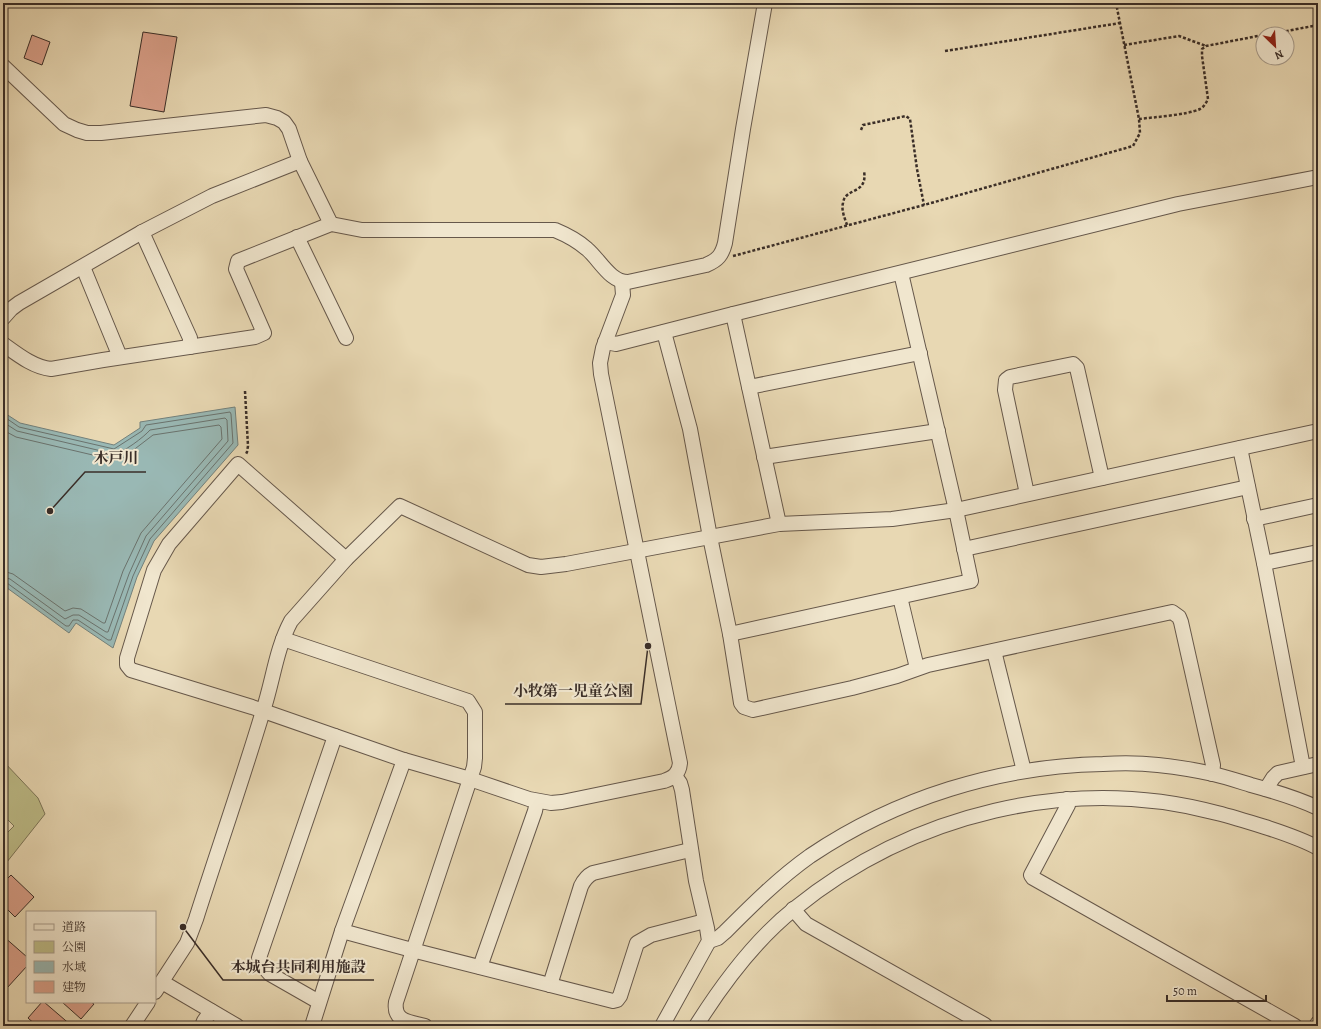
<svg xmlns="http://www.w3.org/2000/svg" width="1321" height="1029" viewBox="0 0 1321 1029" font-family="Alegreya,'Noto Serif JP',serif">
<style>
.green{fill:#bdbc88;stroke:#7c7558}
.water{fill:#99b8b4;stroke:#73817c}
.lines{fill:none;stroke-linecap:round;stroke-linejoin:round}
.shore{stroke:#6a736e;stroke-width:1}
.building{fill:#daa08a;stroke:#3a2e28}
.minor-casing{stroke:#66584b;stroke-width:16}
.path{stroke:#3a2e28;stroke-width:2.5;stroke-dasharray:3 2;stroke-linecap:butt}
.minor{stroke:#f0e6ce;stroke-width:14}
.leader{fill:none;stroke:#3a2e28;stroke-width:1.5}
.callout-dot{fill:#3a2e28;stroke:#f0e6ce;stroke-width:1.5}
.callout-label{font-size:15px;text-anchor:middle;font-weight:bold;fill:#3a2e28;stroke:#f0e6ce;stroke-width:4;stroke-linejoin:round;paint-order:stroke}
</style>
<rect width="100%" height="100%" fill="#e8d8b3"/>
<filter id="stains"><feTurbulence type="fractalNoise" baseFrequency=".005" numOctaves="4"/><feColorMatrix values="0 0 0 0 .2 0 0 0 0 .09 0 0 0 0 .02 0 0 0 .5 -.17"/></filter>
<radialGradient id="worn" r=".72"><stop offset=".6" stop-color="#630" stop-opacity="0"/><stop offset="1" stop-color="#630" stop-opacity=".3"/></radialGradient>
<!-- green -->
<polygon class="green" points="3,761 38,798 45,814 3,867 3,837 14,826 3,815"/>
<!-- water -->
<polygon class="water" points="235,407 238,445 154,541 137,577 113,648 76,623 69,633 3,585 3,412 20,423 114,445 140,428 140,422"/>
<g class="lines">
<!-- shore -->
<g class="shore">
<polyline points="3,416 19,427 114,449 142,431 146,425 230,412 231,414 233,443 150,539 133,576 111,640 108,640 78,620 73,620 69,626 66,626 7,583 3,582"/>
<path d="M3 422 17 431 114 454C123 453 144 437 150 430L225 418 227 420 228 441 146 536 129 574 108 632H106L79 615H73L65 619 10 579 3 577"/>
<polyline points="3,430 16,437 114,460 123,458 153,435 219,425 221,427 222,439 141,533 123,571 105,623 103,623 81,609 73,608 65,611 13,574 3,571"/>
</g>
</g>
<!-- building -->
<g class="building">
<polygon points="143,32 177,37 164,112 130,106"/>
<polygon points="32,35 50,42 42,65 24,58"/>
<polygon points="11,875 34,897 15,917 3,905 3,883"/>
<polygon points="3,936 27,957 27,966 7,988 3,984"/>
<polygon points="42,1002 44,1002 72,1026 37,1026 28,1018"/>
<polygon points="62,1002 91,1002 94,1004 81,1019"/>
</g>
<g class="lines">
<!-- minor casing -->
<g class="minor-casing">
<g id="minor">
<polyline points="3,66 64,124 77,130 87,133 101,133 266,115 277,118 284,122 289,129 300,161 331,224"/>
<polyline points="142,232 190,338 190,347"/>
<polyline points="297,237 346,338"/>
<polyline points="83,267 120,357"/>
<polyline points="733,314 779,524"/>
<polyline points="3,318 11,309 19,303 142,232 212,196 300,161"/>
<polyline points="664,332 690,429 710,537 730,634 741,703 744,707 753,710 852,688 897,676 928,665 1172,612 1179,617 1181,622 1213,765 1212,774"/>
<polyline points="605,342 616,344 733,314 1178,204 1318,177"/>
<path d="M3 344C17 354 33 367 51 369L103 360 255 337 264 333 236 269 238 261 331 224 362 230H555C567 235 578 241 587 249 600 260 610 282 628 282L706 265C718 260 722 255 725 243L743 129 765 3"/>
<polyline points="749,387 920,353"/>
<polyline points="1240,448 1264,563 1303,767"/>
<polyline points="764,457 938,431"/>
<polyline points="1027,494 1005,390 1006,380 1010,377 1073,364 1077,368 1102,478"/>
<polyline points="1254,519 1318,505"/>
<polyline points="964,549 1248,487"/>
<path d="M346 559 238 464 169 544 154 570 127 658V665L131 670 252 707 404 760 470 779 529 799 551 803 562 802 664 781C673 778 679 774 680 763L601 374 600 363 603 348 623 295 622 282"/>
<polyline points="1264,563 1318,552"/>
<polyline points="900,597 917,668"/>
<polyline points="730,634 971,581 956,510 901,273"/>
<path d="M283 639 468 701 475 712V758L474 767 396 1002C393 1022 410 1022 425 1026"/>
<polyline points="994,651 1024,771"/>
<polyline points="1266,789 1273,778 1278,773 1318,764"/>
<polyline points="1067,799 1068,805 1031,875 1033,878 1295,1026"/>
<polyline points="793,909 806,924 985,1025"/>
<polyline points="342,931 412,950 613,1001 617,1000 620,996 637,943 651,935 705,921"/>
<path d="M709 941 718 938 725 932C752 905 779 878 810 856 896 798 999 766 1103 764 1122 763 1140 763 1158 765 1176 767 1196 770 1213 774 1226 777 1238 781 1251 785 1273 791 1297 798 1318 808"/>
<polyline points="480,967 535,811 537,801"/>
<polyline points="162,982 237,1026"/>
<path d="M550 985 581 886C584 880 587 876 593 873L690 850"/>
<path d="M155 992 187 943 196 919C218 850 242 781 263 711 273 681 276 649 291 621L346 559 400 506 528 565 541 567 566 564 779 524 892 519 956 510 1318 431"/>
<polyline points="319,1002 270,974 261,964 259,958 335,736"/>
<polyline points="132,1026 148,1002"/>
<polyline points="202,1026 204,1021 211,1011"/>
<polyline points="312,1026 342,931 404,760"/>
<polyline points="662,1026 709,941 707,928 696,881 682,790 680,783 675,776"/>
<path d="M696 1026C723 983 754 941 794 909 911 814 1071 774 1217 813 1233 817 1249 822 1265 827 1283 833 1302 839 1318 848"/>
<polyline points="1316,1026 1318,1023"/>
</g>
</g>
<!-- path -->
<g class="path">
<polyline points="1271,34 1318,25"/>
<polyline points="1124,45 1179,36 1206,46"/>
<polyline points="945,51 1120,23"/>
<path d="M1139 119C1155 117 1187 115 1200 109 1204 107 1206 103 1208 99L1202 56V49L1206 46 1263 35"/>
<polyline points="861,130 863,125 906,116 910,119 917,169 924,205"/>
<path d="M847 225C845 219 841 210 843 203 845 187 868 195 864 171"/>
<polyline points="733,256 924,205 1133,146 1140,133 1139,119 1116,3"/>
<polyline points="245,391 248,446 247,452 246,454"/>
</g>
<!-- minor -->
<use href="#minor" class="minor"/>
</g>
<!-- callouts -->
<path class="leader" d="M50 511L85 472H146M648 646L641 704H505M183 927L223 980H374"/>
<g class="callout-dot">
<circle cx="50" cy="511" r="4"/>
<circle cx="648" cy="646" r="4"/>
<circle cx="183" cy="927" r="4"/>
</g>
<g class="callout-label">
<text x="116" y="463">木戸川</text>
<text x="573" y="696">小牧第一児童公園</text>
<text x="298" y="972">本城台共同利用施設</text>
</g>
<!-- margin -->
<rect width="1321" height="1029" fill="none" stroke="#e8d8b3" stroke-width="16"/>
<rect x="4" y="4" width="1313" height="1021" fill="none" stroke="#3a2e28" stroke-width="2"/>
<rect x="8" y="8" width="1305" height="1013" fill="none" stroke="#3a2e28"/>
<!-- legend -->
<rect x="26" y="911" width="130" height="92" fill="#f0e6ce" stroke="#a79c8c"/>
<rect x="34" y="924" width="20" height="6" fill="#f0e6ce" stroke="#a79c8c"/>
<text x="62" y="931" font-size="12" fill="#3a2e28">道路</text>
<rect x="34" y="941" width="20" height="12" fill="#bdbc88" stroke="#a79c8c"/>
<text x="62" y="951" font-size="12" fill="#3a2e28">公園</text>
<rect x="34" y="961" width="20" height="12" fill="#99b8b4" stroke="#a79c8c"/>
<text x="62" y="971" font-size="12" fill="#3a2e28">水域</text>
<rect x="34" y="981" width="20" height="12" fill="#daa08a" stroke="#a79c8c"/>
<text x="62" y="991" font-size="12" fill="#3a2e28">建物</text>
<!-- north arrow -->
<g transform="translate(1275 46) rotate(155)"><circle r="19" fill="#f0e6ce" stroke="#a79c8c"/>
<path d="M0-3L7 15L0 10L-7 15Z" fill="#8f2418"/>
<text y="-6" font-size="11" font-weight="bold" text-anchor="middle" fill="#3a2e28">N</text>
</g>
<!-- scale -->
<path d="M1167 995v6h99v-6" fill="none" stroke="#3a2e28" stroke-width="2"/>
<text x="1173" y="995" font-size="12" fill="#3a2e28" stroke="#f0e6ce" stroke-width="3" paint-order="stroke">50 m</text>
<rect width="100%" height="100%" filter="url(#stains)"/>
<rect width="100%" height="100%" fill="url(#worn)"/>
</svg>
